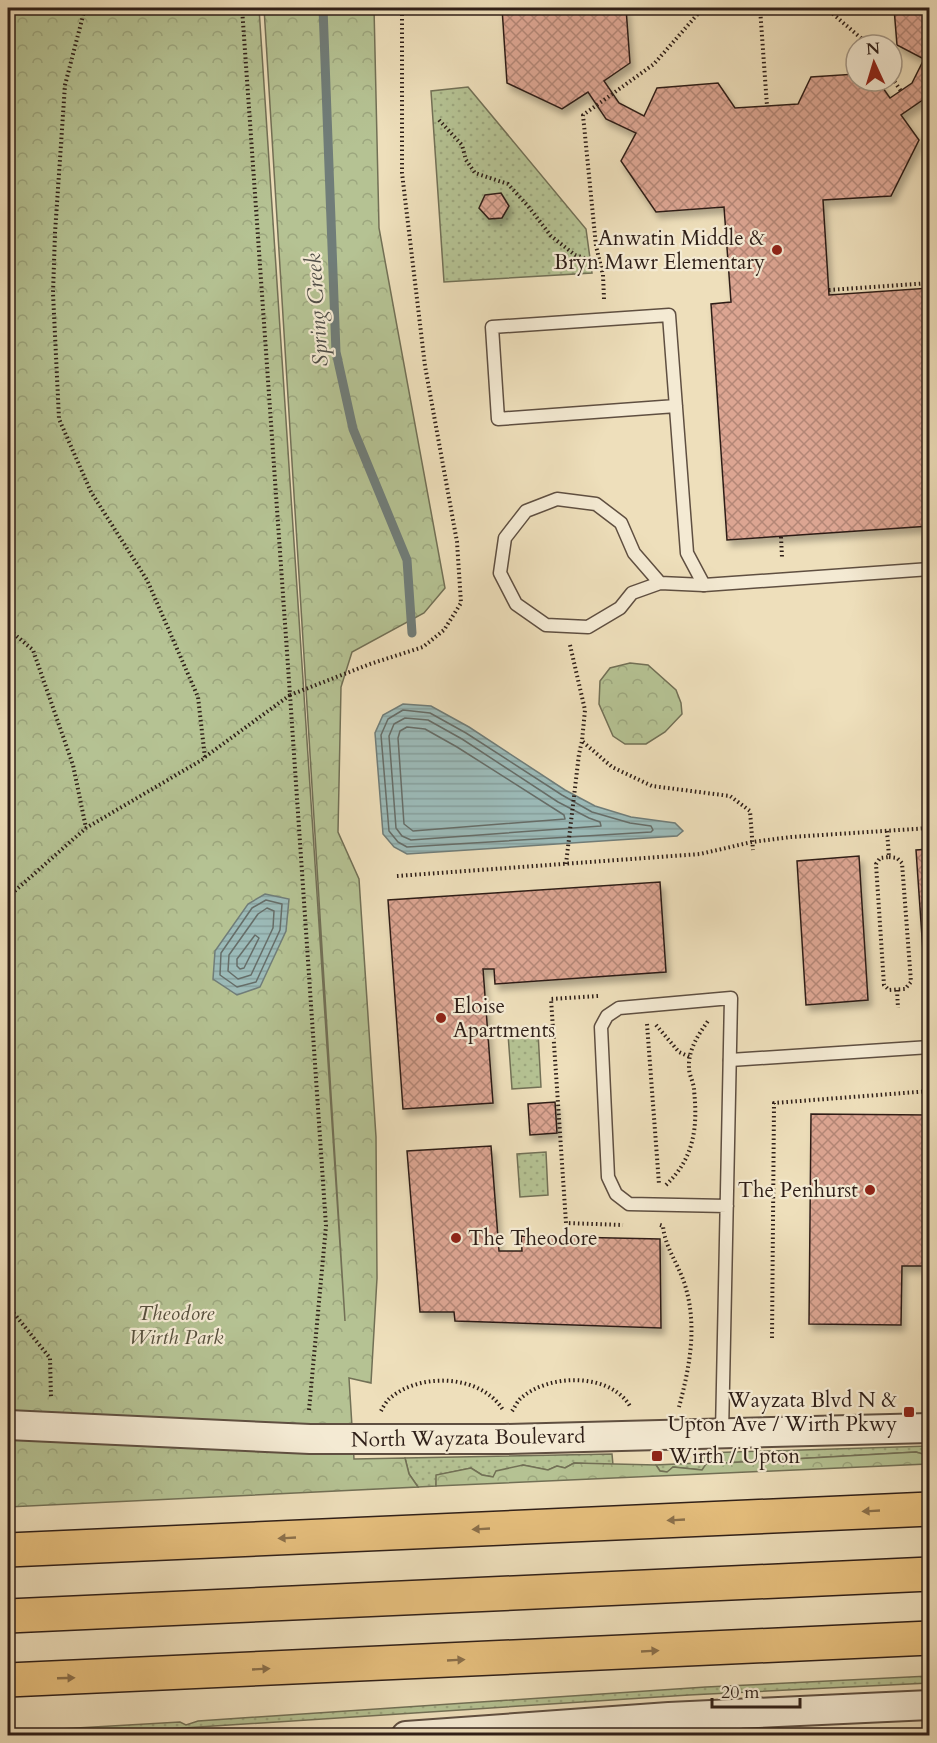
<svg xmlns="http://www.w3.org/2000/svg" width="937" height="1743" viewBox="0 0 937 1743" font-family="Cardo,serif">
<style>
.grass{fill:url(#grass-dots);stroke:#727056;stroke-width:1.5}
.forest{fill:url(#forest-crowns);stroke:#727056;stroke-width:1.5}
.water{fill:url(#water-rules);stroke:#707d79;stroke-width:1.5}
.lines{fill:none;stroke-linecap:round;stroke-linejoin:round}
.shore{stroke:#666d68;stroke-width:1.5}
.stream{stroke:#707d79;stroke-width:9}
.building{fill:url(#building-cross-hatch);stroke:#2f1f18;stroke-width:1.5;filter:url(#shadow)}
.service-casing{stroke:#5f4f41;stroke-width:15}
.tertiary-casing{stroke:#5f4f41;stroke-width:32}
.motorway-casing{stroke:#2f1f18;stroke-width:36}
.path{stroke:#2f1f18;stroke-width:4;stroke-dasharray:1.5 3;stroke-linecap:butt}
.service{stroke:#f4ead3;stroke-width:12}
.tertiary{stroke:#f4ead3;stroke-width:28}
.motorway{stroke:#e7c07e;stroke-width:33}
.oneway{fill:#8b704b}
.poi-dot{fill:#8f2418;stroke:#f4ead3;stroke-width:2}
.labels{text-anchor:middle;dominant-baseline:central;stroke-width:4.5;stroke-linejoin:round;paint-order:stroke}
.poi-label{font-size:21px;fill:#2f1f18;stroke:#f4ead3;text-anchor:end}
.park-label{font-size:21px;font-style:italic;fill:#57503d;stroke:#f4ead3}
.street-label{font-size:21px;fill:#2f1f18;stroke:#f4ead3}
.water-label{font-size:22px;font-style:italic;fill:#504e48;stroke:#f4ead3}
</style>
<defs>
<pattern id="grass-dots" width="8" height="8" patternUnits="userSpaceOnUse" patternTransform="scale(1.5)"><rect width="8" height="8" fill="#b5c293"/><path d="M2 2h.1M6 6h.1" fill="none" stroke="#9ca67e" stroke-width="1.8" stroke-linecap="round"/></pattern>
<pattern id="forest-crowns" width="20" height="18" patternUnits="userSpaceOnUse" patternTransform="scale(1.5)"><rect width="20" height="18" fill="#b5c293"/><path d="M2 6a3 3 0 1 1 6 0M12 15a3 3 0 1 1 6 0" fill="none" stroke="#9ca67e"/></pattern>
<pattern id="water-rules" width="6" height="5" patternUnits="userSpaceOnUse" patternTransform="scale(1.5)"><rect width="6" height="5" fill="#9cbbb9"/><path d="M0 2.5h6" fill="none" stroke="#87a09e"/></pattern>
<pattern id="building-cross-hatch" width="8" height="8" patternUnits="userSpaceOnUse" patternTransform="scale(1.5)"><rect width="8" height="8" fill="#dca592"/><path d="M0 0l8 8M0 8l8-8" fill="none" stroke="#b38676"/></pattern>
<filter id="shadow"><feDropShadow dx="3.5" dy="6" stdDeviation="3" flood-color="#0004"/></filter>
</defs>
<rect width="100%" height="100%" fill="#eedfbb"/>
<filter id="stains"><feTurbulence type="fractalNoise" baseFrequency=".00333" numOctaves="4"/><feColorMatrix values="0 0 0 0 .2 0 0 0 0 .09 0 0 0 0 .02 0 0 0 .5 -.17"/></filter>
<radialGradient id="worn" r=".72"><stop offset=".6" stop-color="#630" stop-opacity="0"/><stop offset="1" stop-color="#630" stop-opacity=".3"/></radialGradient>
<!-- grass -->
<g class="grass">
<polygon points="468,87 586,229 592,273 444,282 431,91"/>
<polygon points="538,1032 541,1087 512,1089 508,1034"/>
<polygon points="546,1152 548,1195 520,1197 517,1154"/>
<polygon points="929,1446 929,1464 927,1464 923,1454 916,1452 706,1464 703,1470 673,1467 668,1472 660,1471 656,1465 698,1463 703,1453"/>
<polygon points="612,1454 613,1465 574,1463 565,1468 557,1466 548,1470 523,1465 494,1477 482,1475 471,1468 437,1475 436,1486 418,1487 409,1474 405,1458"/>
<polygon points="929,1676 929,1683 689,1695 76,1735 8,1735 8,1732 180,1722 186,1725 198,1721 706,1687"/>
</g>
<!-- forest -->
<g class="forest">
<polygon points="8,8 259,8 345,1321 264,8 374,8 379,228 445,588 424,613 352,652 341,687 338,832 359,879 376,1137 377,1278 371,1383 349,1378 354,1459 405,1458 409,1474 418,1487 8,1507"/>
<polygon points="630,663 648,665 676,690 681,703 682,714 665,732 646,744 625,744 613,736 599,704 600,681 610,668"/>
<polygon points="916,1452 923,1454 927,1464 436,1486 436,1475 471,1468 482,1475 493,1477 496,1471 523,1465 548,1470 557,1466 565,1468 574,1463 656,1465 660,1471 667,1472 673,1467 702,1470 706,1464"/>
</g>
<!-- water -->
<g class="water">
<polygon points="403,704 431,706 469,727 565,790 595,806 631,817 675,823 683,831 677,836 407,854 394,847 383,834 375,733 383,715"/>
<polygon points="265,894 289,899 286,931 260,987 237,995 213,979 215,951 248,904"/>
</g>
<g class="lines">
<!-- shore -->
<g class="shore">
<polygon points="403,710 430,713 466,733 562,795 592,812 630,823 651,826 653,830 651,832 407,847 398,842 389,831 381,735 388,719"/>
<polygon points="405,718 428,720 462,739 558,802 589,818 600,822 601,826 411,840 402,836 396,828 389,736 394,724"/>
<polygon points="407,727 425,729 457,747 564,815 565,819 413,831 404,824 398,738 400,731"/>
<polygon points="266,900 282,904 280,930 256,982 237,987 220,975 221,953 252,908"/>
<polygon points="267,908 274,911 273,928 251,975 238,979 228,971 229,955 258,914"/>
<polygon points="255,935 259,938 244,968 240,969 237,966 237,959"/>
</g>
<!-- stream -->
<polyline class="stream" points="323,8 336,352 353,429 407,560 412,633"/>
</g>
<!-- building -->
<g class="building">
<polygon points="502,8 626,8 630,63 604,81 619,103 644,116 657,88 718,83 735,108 798,104 811,77 856,74 856,81 878,81 890,98 912,83 924,59 897,45 894,8 930,8 930,93 927,97 901,115 919,140 891,196 823,200 829,295 930,288 930,526 727,540 711,304 731,302 724,207 656,212 621,161 636,133 606,119 588,92 562,109 507,83"/>
<polygon points="501,193 509,206 502,218 489,219 479,208 485,195"/>
<polygon points="930,849 930,995 926,995 916,850"/>
<polygon points="859,856 868,1000 806,1005 797,861"/>
<polygon points="660,882 666,972 495,984 494,969 483,969 493,1103 403,1109 388,900"/>
<polygon points="555,1102 557,1133 530,1135 528,1104"/>
<polygon points="811,1114 930,1115 930,1266 902,1266 901,1325 809,1324"/>
<polygon points="491,1146 499,1251 522,1251 521,1236 660,1239 661,1328 455,1321 454,1312 420,1312 407,1151"/>
</g>
<g class="lines">
<!-- service casing -->
<g class="service-casing">
<g id="service">
<polyline points="676,406 498,419 492,327 669,315 687,553 704,585"/>
<polyline points="660,583 634,553 621,523 596,504 557,499 526,511 505,538 500,573 516,604 546,625 588,627 620,608 632,593 660,583 704,585 930,569"/>
<polyline points="730,1060 930,1047"/>
<polyline points="722,1433 731,998 619,1008 607,1016 601,1027 608,1177 616,1194 629,1204 727,1206"/>
<polyline points="735,1714 736,1736"/>
</g>
</g>
<!-- tertiary casing -->
<g class="tertiary-casing">
<g id="tertiary">
<polyline points="8,1425 310,1439 505,1439 930,1428"/>
<polyline points="406,1736 669,1717 930,1705"/>
</g>
</g>
<!-- motorway casing -->
<g class="motorway-casing">
<g id="motorway">
<polyline points="8,1550 930,1509"/>
<polyline points="8,1616 930,1574"/>
<polyline points="8,1680 930,1638"/>
</g>
</g>
<!-- path -->
<g class="path">
<polyline points="242,8 290,695 370,664 423,647 444,630 461,603 457,542 425,366 402,173 402,8"/>
<polyline points="760,8 767,106"/>
<polyline points="826,8 869,45"/>
<polyline points="892,78 901,91"/>
<polyline points="439,120 462,145 466,160 475,173 508,184 528,206 551,236 575,255 600,263"/>
<polyline points="829,290 930,283"/>
<polyline points="604,299 603,275 596,246 583,115 654,64 703,8"/>
<polyline points="781,537 782,557"/>
<polyline points="8,626 13,633 33,650 73,765 86,828"/>
<polyline points="570,645 585,710 582,741 612,767 652,786 730,796 750,811 753,850"/>
<polyline points="290,695 326,1226 309,1410"/>
<polyline points="205,757 290,695"/>
<polyline points="887,831 889,857"/>
<polygon points="889,857 897,858 902,863 911,982 905,989 889,990 884,985 876,864 880,858"/>
<polyline points="566,864 579,754 582,741"/>
<polyline points="397,876 700,854 752,842 791,837 930,828"/>
<polyline points="8,897 86,828 205,758 198,697 147,580 91,492 59,419 53,293 55,233 65,85 85,8"/>
<polyline points="897,990 898,1008"/>
<polyline points="598,996 551,999 566,1223 623,1225"/>
<polyline points="647,1024 659,1184"/>
<polyline points="656,1025 679,1052 690,1057"/>
<path d="M666 1185C694 1158 698 1128 694 1090 694 1083 689 1075 689 1068 688 1050 698 1035 708 1021"/>
<path d="M660 1225 663 1226C665 1247 677 1262 684 1282 698 1324 690 1366 679 1407"/>
<polyline points="8,1306 50,1358 51,1398"/>
<polyline points="772,1338 774,1103 930,1091"/>
<path d="M381 1411C383 1407 386 1402 389 1399 419 1372 481 1374 503 1410"/>
<path d="M512 1411C515 1407 517 1402 520 1399 548 1373 612 1372 631 1408"/>
</g>
<!-- service -->
<use href="#service" class="service"/>
<!-- tertiary -->
<use href="#tertiary" class="tertiary"/>
<!-- motorway -->
<use href="#motorway" class="motorway"/>
</g>
<!-- one-way arrows -->
<defs><path id="oneway-solid" d="M-6-.8H1V-3.2L6.5 0L1 3.2V.8H-6Z" transform="scale(1.5)"/></defs>
<g class="oneway">
<use href="#oneway-solid" transform="translate(871 1511) rotate(177)"/>
<use href="#oneway-solid" transform="translate(676 1520) rotate(177)"/>
<use href="#oneway-solid" transform="translate(481 1529) rotate(177)"/>
<use href="#oneway-solid" transform="translate(287 1538) rotate(177)"/>
<use href="#oneway-solid" transform="translate(650 1651) rotate(-3)"/>
<use href="#oneway-solid" transform="translate(456 1660) rotate(-3)"/>
<use href="#oneway-solid" transform="translate(261 1669) rotate(-3)"/>
<use href="#oneway-solid" transform="translate(66 1678) rotate(-2)"/>
</g>
<!-- markers -->
<g class="poi-dot">
<circle cx="777" cy="250" r="6"/>
<circle cx="441" cy="1018" r="6"/>
<circle cx="870" cy="1190" r="6"/>
<circle cx="456" cy="1238" r="6"/>
<rect x="903" y="1406" width="12" height="12" rx="3"/>
<rect x="651" y="1450" width="12" height="12" rx="3"/>
</g>
<g class="labels">
<!-- poi labels -->
<g class="poi-label">
<text x="765" y="238">Anwatin Middle &amp;<tspan x="765" dy="24">Bryn Mawr Elementary</tspan></text>
<text x="453" y="1006" text-anchor="start">Eloise<tspan x="453" dy="24">Apartments</tspan></text>
<text x="858" y="1190">The Penhurst</text>
<text x="468" y="1238" text-anchor="start">The Theodore</text>
<text x="897" y="1400">Wayzata Blvd N &amp;<tspan x="897" dy="24">Upton Ave / Wirth Pkwy</tspan></text>
<text x="669" y="1456" text-anchor="start">Wirth / Upton</text>
</g>
<!-- park labels -->
<g class="park-label">
<text x="176" y="1313">Theodore<tspan x="176" dy="24">Wirth Park</tspan></text>
</g>
<!-- street labels -->
<g class="street-label">
<text transform="translate(468 1438) rotate(-1)">North Wayzata Boulevard</text>
</g>
<!-- water labels -->
<g class="water-label">
<text transform="translate(317 310) rotate(-94)">Spring Creek</text>
</g>
</g>
<!-- margin -->
<rect width="937" height="1743" fill="none" stroke="#eedfbb" stroke-width="30"/>
<rect x="9" y="9" width="919" height="1725" fill="none" stroke="#2f1f18" stroke-width="3"/>
<rect x="15" y="15" width="907" height="1713" fill="none" stroke="#2f1f18" stroke-width="1.5"/>
<!-- north arrow -->
<g transform="translate(874 63) rotate(356)"><circle r="28" fill="#f4ead3" stroke="#a59988" stroke-width="1.5"/>
<path d="M0-4.5L10 22L0 15L-10 22Z" fill="#8f2418"/>
<text y="-9" font-size="16" font-weight="bold" text-anchor="middle" fill="#2f1f18">N</text>
</g>
<!-- scale -->
<path d="M712 1698v9h88v-9" fill="none" stroke="#2f1f18" stroke-width="3"/>
<text x="721" y="1698" font-size="18" fill="#2f1f18" stroke="#f4ead3" stroke-width="4.5" paint-order="stroke">20 m</text>
<rect width="100%" height="100%" filter="url(#stains)"/>
<rect width="100%" height="100%" fill="url(#worn)"/>
</svg>
